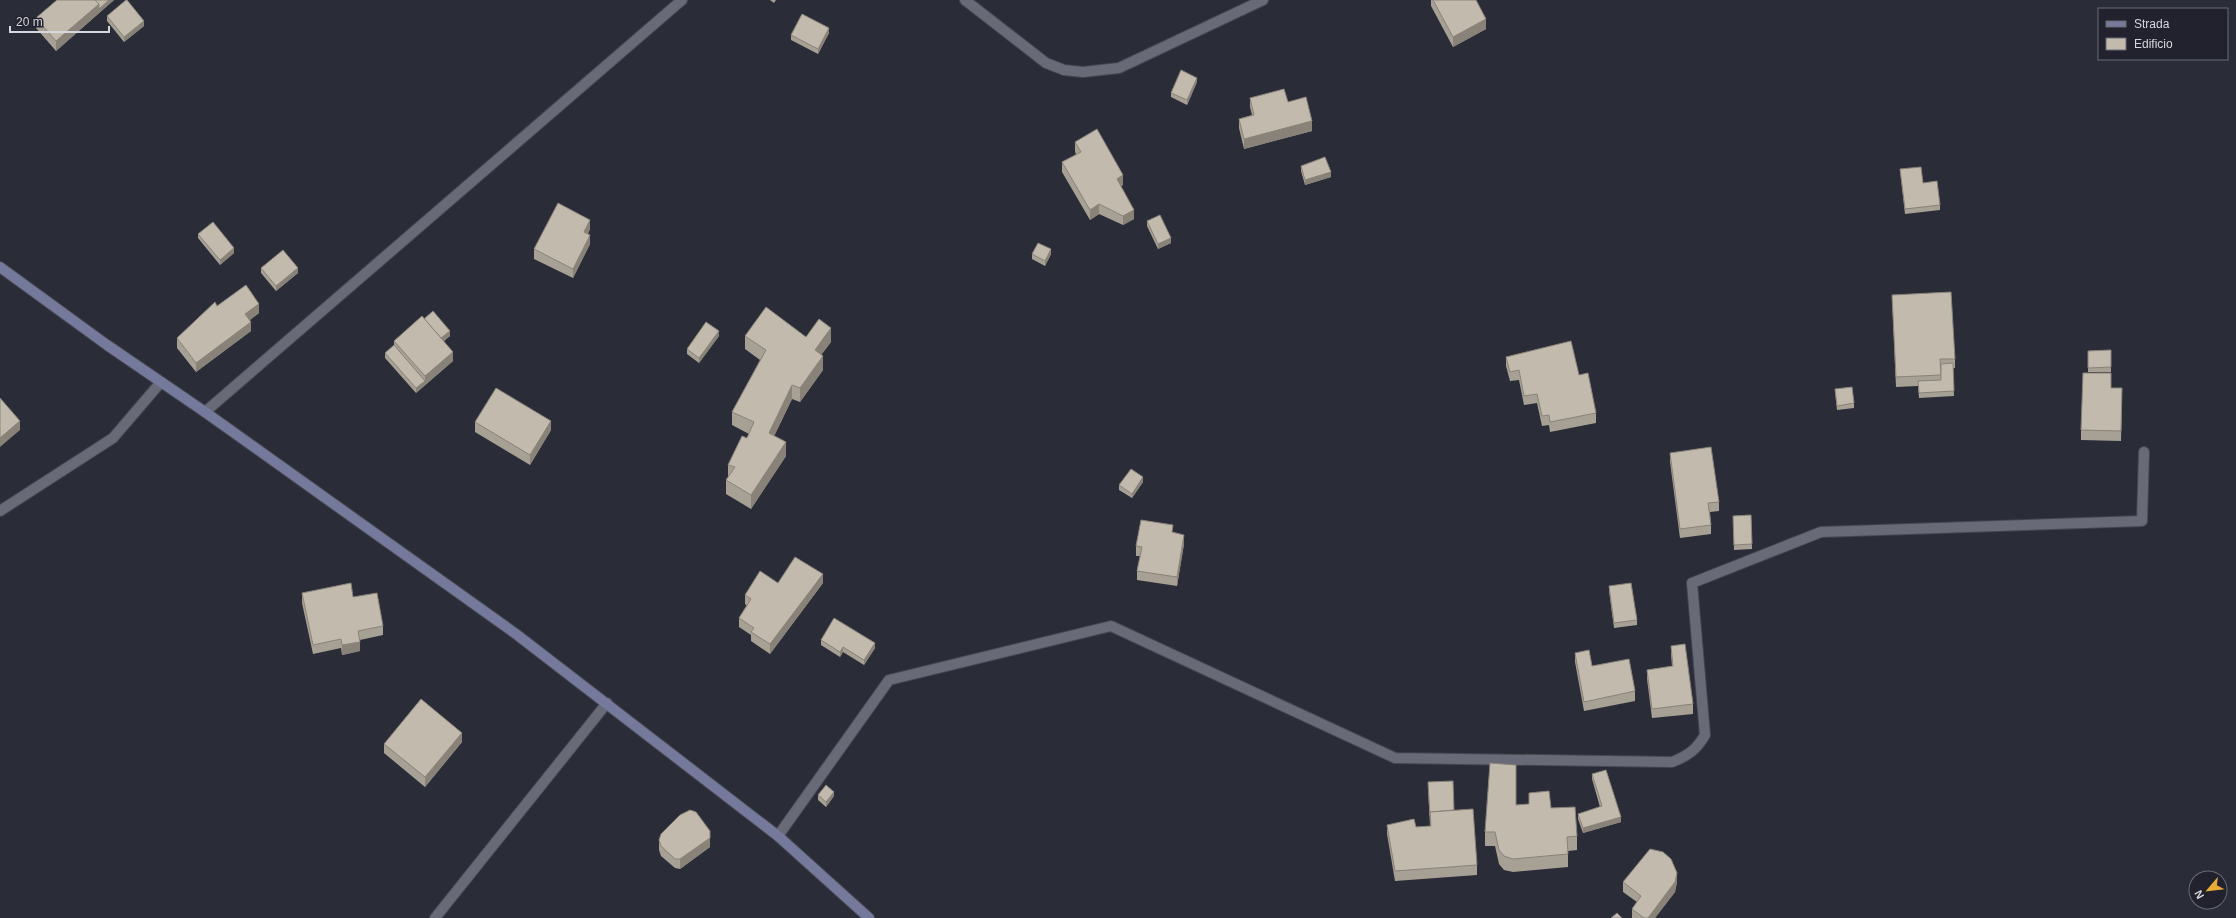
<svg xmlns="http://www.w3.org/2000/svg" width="2236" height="918" viewBox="0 0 2236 918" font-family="Helvetica,sans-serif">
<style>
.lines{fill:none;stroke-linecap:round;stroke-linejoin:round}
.lane-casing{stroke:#464750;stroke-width:12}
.street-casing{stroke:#464750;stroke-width:12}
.secondary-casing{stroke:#464750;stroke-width:12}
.lane{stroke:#686a77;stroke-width:10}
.street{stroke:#686a77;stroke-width:10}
.secondary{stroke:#75799c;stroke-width:10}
.wall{fill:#a7a095}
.shaded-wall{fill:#888279}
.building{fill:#c2baad;stroke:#888279}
</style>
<rect width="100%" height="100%" fill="#2a2c37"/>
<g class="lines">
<!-- lane casing -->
<g class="lane-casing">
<polyline id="lane" points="435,918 607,703"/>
</g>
<!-- street casing -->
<g class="street-casing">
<g id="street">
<polyline points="965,0 1046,63 1064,70 1083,72 1119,68 1263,0"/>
<polyline points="205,412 682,0"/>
<polyline points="0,511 113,438 161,382"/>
<path d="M778 836 889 680 1111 626 1395 758 1672 762C1688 756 1697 749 1705 735L1692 583 1821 532 2142 521 2144 452"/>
</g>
</g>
<!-- secondary casing -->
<g class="secondary-casing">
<polyline id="secondary" points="0,267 107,345 205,412 516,634 778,836 869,918"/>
</g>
<!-- lane -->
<use href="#lane" class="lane"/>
<!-- street -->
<use href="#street" class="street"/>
<!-- secondary -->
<use href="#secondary" class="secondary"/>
</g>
<!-- wall -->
<g class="wall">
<polygon points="57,0 114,0 56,51 36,28 36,18"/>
<polygon points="770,0 776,0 774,3"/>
<polygon points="1431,0 1476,0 1486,29 1453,47 1431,6"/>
<polygon points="107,16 144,26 124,42 107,21"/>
<polygon points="829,33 818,54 791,40 791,35"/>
<polygon points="1197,82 1187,105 1171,97 1171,93"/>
<polygon points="1250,98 1288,102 1312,131 1244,149 1239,128 1239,119 1252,115 1250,107"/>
<polygon points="1075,142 1123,185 1121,186 1134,219 1123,225 1099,214 1090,220 1062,172 1062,162 1076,155 1075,151"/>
<polygon points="1301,166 1331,177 1305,185 1301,171"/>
<polygon points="1900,169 1923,183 1940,205 1940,210 1905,214"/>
<polygon points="1147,221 1171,243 1158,249 1147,226"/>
<polygon points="590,229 588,234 590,244 573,278 534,259 534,249"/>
<polygon points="198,234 234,253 220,265 198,238"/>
<polygon points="1032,254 1051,254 1045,266 1032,259"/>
<polygon points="261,268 298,273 276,291 261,273"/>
<polygon points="1892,295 1955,359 1955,368 1953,368 1954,396 1919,398 1918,386 1896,387"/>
<polygon points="217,306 259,313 250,320 251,331 196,372 177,348 177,338"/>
<polygon points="424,319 450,336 444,341 453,361 416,393 385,358 385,353 394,346 394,341"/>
<polygon points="719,336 699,363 687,354 687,349"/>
<polygon points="745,336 806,337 831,342 821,355 823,370 800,402 792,399 774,436 786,456 751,509 726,494 726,480 728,478 728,465 747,438 749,434 732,425 732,412 760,360 745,349"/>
<polygon points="2111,350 2111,372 2088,372 2088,351"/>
<polygon points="1506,357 1579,375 1596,413 1596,423 1550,432 1549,425 1542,426 1537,403 1524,405 1519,380 1510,381 1506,366"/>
<polygon points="2111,388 2122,397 2121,441 2081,440 2081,430"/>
<polygon points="1835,389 1854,403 1854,408 1837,410"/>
<polygon points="475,422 551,430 530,465 475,432"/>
<polygon points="1670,453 1719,502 1719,511 1710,512 1711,525 1711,534 1680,538 1670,462"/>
<polygon points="1143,482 1132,498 1119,490 1119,485"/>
<polygon points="1751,515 1752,549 1734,550 1733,516"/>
<polygon points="1173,533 1184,544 1177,586 1137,580 1137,571 1140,556 1136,556 1136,546"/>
<polygon points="778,583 823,583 770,654 751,641 751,635 739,627 739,618 747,606 745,604 745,595"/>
<polygon points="1609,586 1637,620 1637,625 1614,628 1609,591"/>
<polygon points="302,593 353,597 383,626 383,635 360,640 360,651 342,655 341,648 313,654 302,603"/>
<polygon points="821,640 875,648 864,665 843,652 840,657 821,645"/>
<polygon points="1671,646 1693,704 1693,714 1652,718 1647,679 1647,670 1672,666 1671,655"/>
<polygon points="1575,653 1592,666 1635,691 1635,701 1584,711 1575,662"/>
<polygon points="462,742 425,787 384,753 384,744"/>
<polygon points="1592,774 1621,822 1583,833 1578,819 1578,814 1600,807 1592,779"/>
<polygon points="1428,787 1454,810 1477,865 1477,875 1395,881 1387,834 1387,825 1416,827 1430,826"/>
<polygon points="1529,793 1551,808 1577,836 1577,850 1568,851 1568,867 1513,872 1504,870 1499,864 1495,846 1485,846 1485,832 1516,805 1529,804"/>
<polygon points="818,795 834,796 826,807 818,800"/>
<polygon points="659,840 710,847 680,869 675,868 661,856 659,850"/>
<polygon points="1623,882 1677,882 1675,892 1655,918 1632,918 1632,909 1637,902 1623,892"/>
</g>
<!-- shaded-wall -->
<g class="shaded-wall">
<polygon points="109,0 114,0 99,13 99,9"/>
<polygon points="99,4 99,13 56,51 56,41"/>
<polygon points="1486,19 1486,29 1453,47 1453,37"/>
<polygon points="144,21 144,26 124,42 124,37"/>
<polygon points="829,28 829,33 818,54 818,49"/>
<polygon points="1197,78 1197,82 1187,105 1187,100"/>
<polygon points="1312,121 1312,131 1244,149 1244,139"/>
<polygon points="1331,172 1331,177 1305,185 1305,180"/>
<polygon points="1123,175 1123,185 1117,188 1117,179"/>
<polygon points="1099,204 1099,214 1090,220 1090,210"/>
<polygon points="1134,210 1134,219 1123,225 1123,216"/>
<polygon points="590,220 590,229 584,241 584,232"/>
<polygon points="590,235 590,244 573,278 573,269"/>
<polygon points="1171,238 1171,243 1158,249 1158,244"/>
<polygon points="234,248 234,253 220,265 220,260"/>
<polygon points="1051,249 1051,254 1045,266 1045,261"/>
<polygon points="298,268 298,273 276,291 276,286"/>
<polygon points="259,304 259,313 245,323 245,314"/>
<polygon points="251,322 251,331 196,372 196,363"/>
<polygon points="831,328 831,342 815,363 815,350"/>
<polygon points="450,331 450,336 439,345 439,340"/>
<polygon points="719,331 719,336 699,363 699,358"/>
<polygon points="453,352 453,361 416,393 416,388 425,381 425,376"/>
<polygon points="823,356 823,370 800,402 800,388"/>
<polygon points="792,385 792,399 769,447 769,433"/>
<polygon points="20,421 20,430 0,447 0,438"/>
<polygon points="551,421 551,430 530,465 530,455"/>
<polygon points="786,442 786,456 751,509 751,495"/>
<polygon points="1143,477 1143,482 1132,498 1132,494"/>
<polygon points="1184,535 1184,544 1177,586 1177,577"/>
<polygon points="823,574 823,583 770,654 770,644"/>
<polygon points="360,642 360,651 342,655 342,645"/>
<polygon points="875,643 875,648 864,665 864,660"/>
<polygon points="843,647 843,652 840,657 840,652"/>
<polygon points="462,733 462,742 425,787 425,777"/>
<polygon points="834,792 834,796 826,807 826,802"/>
<polygon points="1621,817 1621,822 1583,833 1583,828"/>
<polygon points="710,831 710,847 680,869 680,859"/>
<polygon points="1677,873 1677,882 1675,892 1655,918 1648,918"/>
</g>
<!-- building -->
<g class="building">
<polygon points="57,0 95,0 99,4 56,41 36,18"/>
<polygon points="95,0 109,0 99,9 99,4"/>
<polygon points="126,0 127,0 144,21 124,37 107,16"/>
<polygon points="1433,0 1476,0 1486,19 1453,37"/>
<polygon points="802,14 829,28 818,49 791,35"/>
<polygon points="1181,70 1197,78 1187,100 1171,93"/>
<polygon points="1284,89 1288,102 1306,97 1312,121 1244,139 1239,119 1254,115 1250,98"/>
<polygon points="1097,129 1123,175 1117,179 1134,210 1123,216 1099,204 1090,210 1062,162 1081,152 1075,142"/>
<polygon points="1325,157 1331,172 1305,180 1301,166"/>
<polygon points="1921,167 1923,183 1937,181 1940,205 1905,209 1900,169"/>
<polygon points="558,203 590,220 584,232 590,235 573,269 534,249"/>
<polygon points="1160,215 1171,238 1158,244 1147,221"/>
<polygon points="213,222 234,248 220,260 198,234"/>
<polygon points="1038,243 1051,249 1045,261 1032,254"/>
<polygon points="283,250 298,268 276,286 261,268"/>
<polygon points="246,285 259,304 245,314 251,322 196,363 177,338 215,302 217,306"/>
<polygon points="1951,292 1955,359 1940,359 1941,375 1896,377 1892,295"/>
<polygon points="766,307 806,337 819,319 831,328 815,350 823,356 800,388 792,385 769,433 786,442 751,495 726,480 735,467 728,465 742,436 747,438 754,422 732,412 766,350 745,336"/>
<polygon points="433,311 450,331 441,338 424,319"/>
<polygon points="422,316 453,352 425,376 394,341"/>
<polygon points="706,322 719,331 699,358 687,349"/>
<polygon points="1571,341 1579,375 1588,373 1596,413 1550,422 1549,415 1542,416 1537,394 1524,396 1519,370 1510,372 1506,357"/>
<polygon points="394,345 425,381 416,388 385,353"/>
<polygon points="2111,350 2111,367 2088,368 2088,351"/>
<polygon points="1953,363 1954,391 1919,393 1918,381 1941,380 1941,364"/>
<polygon points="2083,373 2111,373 2111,388 2122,388 2121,431 2081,430"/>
<polygon points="1852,387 1854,403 1837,406 1835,389"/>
<polygon points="496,388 551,421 530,455 475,422"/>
<polygon points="0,398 20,421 0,438"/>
<polygon points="1711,447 1719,502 1708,503 1711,525 1680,529 1670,453"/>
<polygon points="1131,469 1143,477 1132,494 1119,485"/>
<polygon points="1751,515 1752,544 1734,545 1733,516"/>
<polygon points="1141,520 1173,525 1172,532 1184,535 1177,577 1137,571 1142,547 1136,546"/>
<polygon points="795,557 823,574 770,644 751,632 754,628 739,618 751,599 745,595 760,571 778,583"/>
<polygon points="351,583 353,597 377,593 383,626 358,631 360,642 342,645 341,639 313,645 302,593"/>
<polygon points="1631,583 1637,620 1614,623 1609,586"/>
<polygon points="834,618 875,643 864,660 843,647 840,652 821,640"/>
<polygon points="1685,644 1693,704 1652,709 1647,670 1673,666 1671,646"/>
<polygon points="1589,650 1592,666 1629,659 1635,691 1584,702 1575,653"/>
<polygon points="421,699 462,733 425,777 384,744"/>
<polygon points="1490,763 1516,765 1516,805 1529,804 1529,793 1549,791 1551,808 1575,807 1577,836 1567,837 1568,854 1513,859 1504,856 1499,850 1495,832 1485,832"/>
<polygon points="1606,770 1621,817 1583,828 1578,814 1602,806 1592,774"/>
<polygon points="1453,781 1454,810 1430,812 1430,816 1428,782"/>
<polygon points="826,785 834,792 826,802 818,795"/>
<polygon points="1473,809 1477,865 1395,871 1387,825 1414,819 1416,827 1431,826 1430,812"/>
<polygon points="690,810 696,812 710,831 710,838 680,859 675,859 661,846 659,840 661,834 680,815"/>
<polygon points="1650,849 1663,852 1671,859 1677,873 1675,882 1648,918 1644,918 1632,909 1641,896 1623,882"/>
<polygon points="1617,913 1622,918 1611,918"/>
</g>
<!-- legend -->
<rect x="2098" y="8" width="130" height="52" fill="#21222d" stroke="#696a74"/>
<rect x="2106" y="21" width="20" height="6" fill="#75799c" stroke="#696a74"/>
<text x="2134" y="28" font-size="12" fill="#d6d7de">Strada</text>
<rect x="2106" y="38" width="20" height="12" fill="#c2baad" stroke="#696a74"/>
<text x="2134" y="48" font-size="12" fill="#d6d7de">Edificio</text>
<!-- north arrow -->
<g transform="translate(2208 890) rotate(242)"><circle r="19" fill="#21222d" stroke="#696a74"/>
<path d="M0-3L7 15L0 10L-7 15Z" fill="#e9ab38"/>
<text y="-6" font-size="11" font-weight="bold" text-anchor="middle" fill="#d6d7de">N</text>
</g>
<!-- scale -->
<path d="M10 26v6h99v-6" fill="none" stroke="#d6d7de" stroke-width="2"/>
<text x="16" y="26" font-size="12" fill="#d6d7de" stroke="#21222d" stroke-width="3" paint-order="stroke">20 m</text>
</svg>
